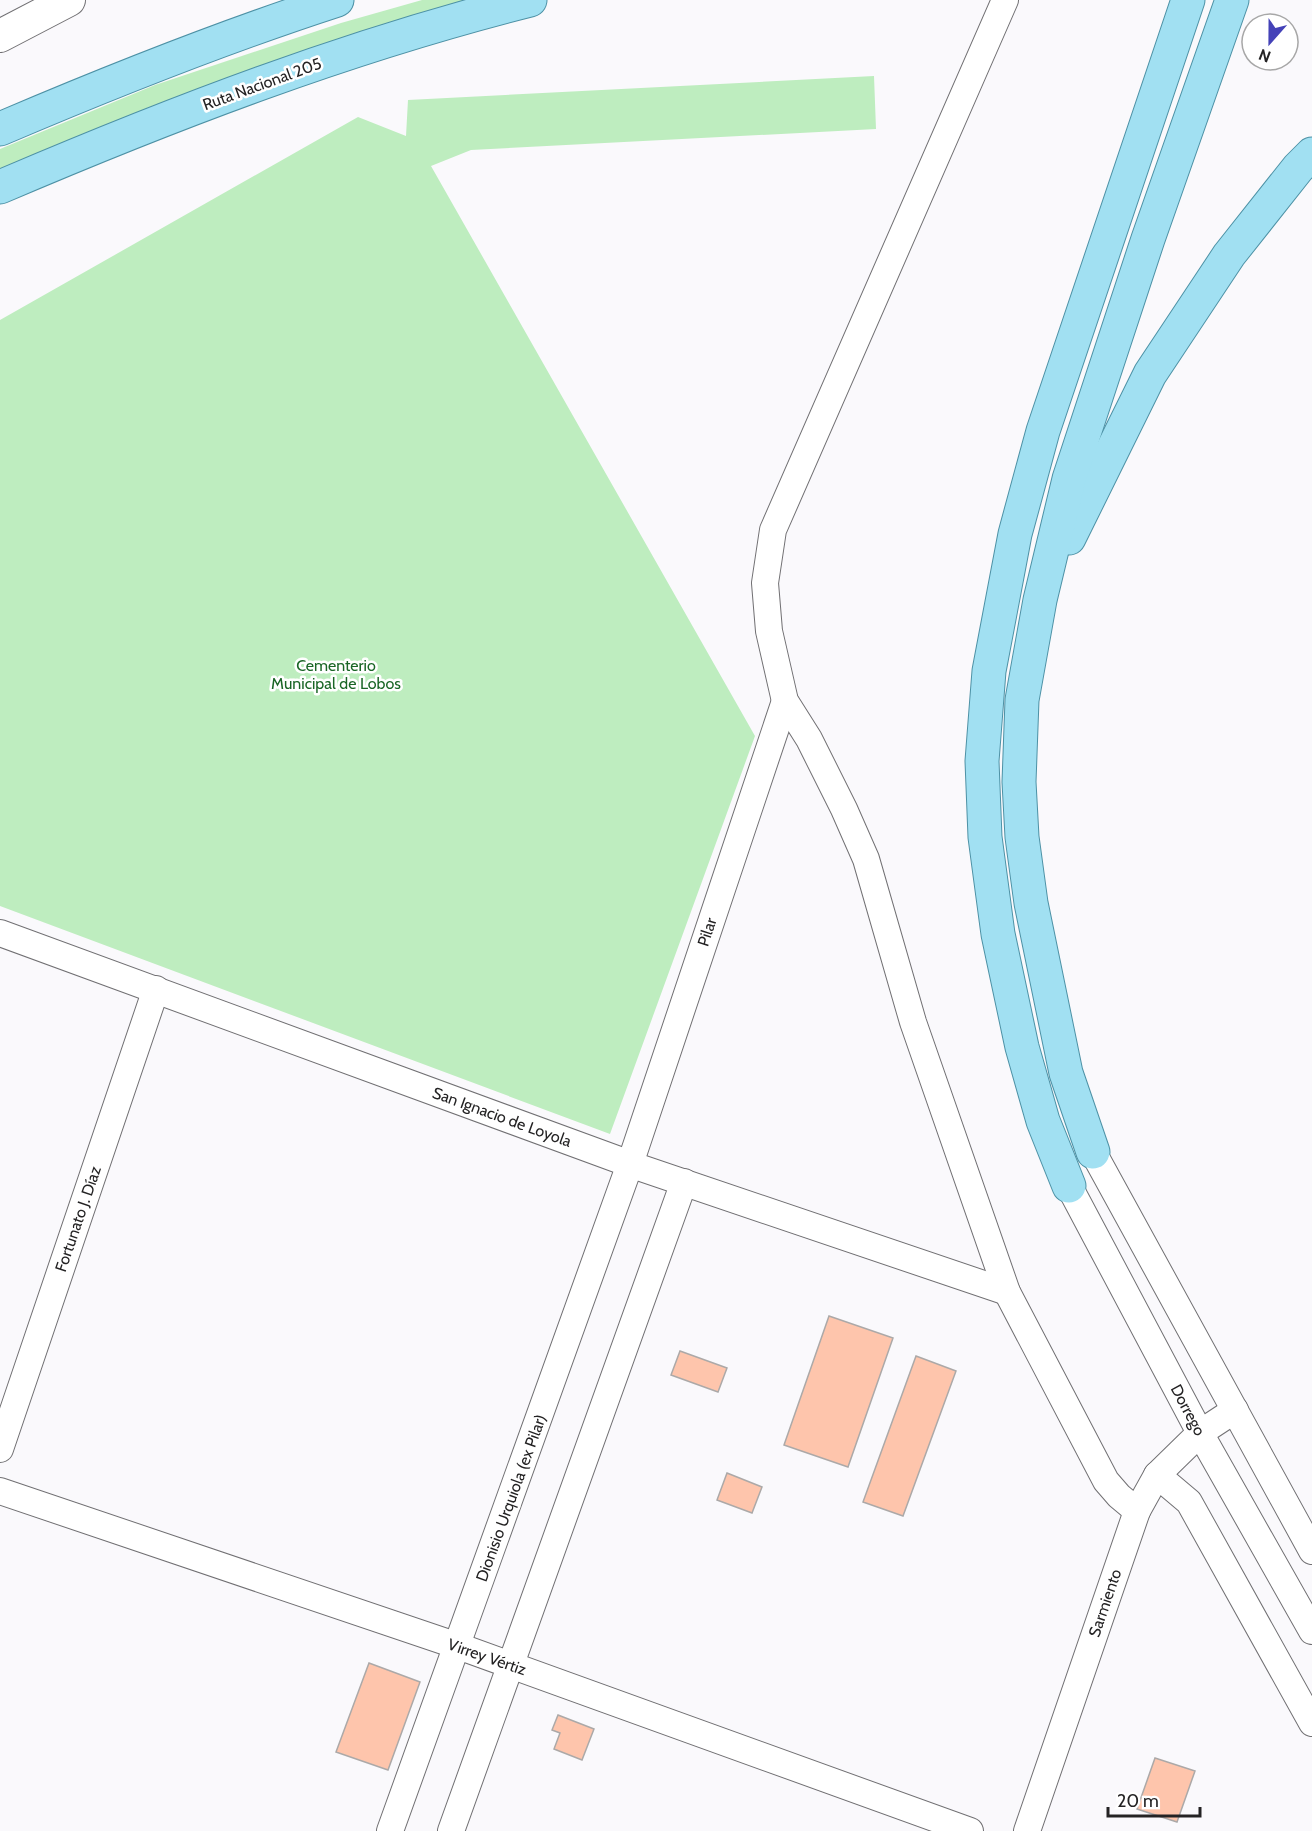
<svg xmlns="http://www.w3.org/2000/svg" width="1312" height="1831" viewBox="0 0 1312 1831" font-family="Cabin,sans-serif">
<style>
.green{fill:#beedbf}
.building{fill:#fec5ac;stroke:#aca9a8;stroke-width:1.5}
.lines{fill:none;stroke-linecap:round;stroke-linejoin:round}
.minor-casing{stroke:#717073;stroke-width:28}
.tertiary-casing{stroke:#717073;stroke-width:34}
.primary-casing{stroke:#4d91a5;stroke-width:35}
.minor{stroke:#fff;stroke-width:26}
.tertiary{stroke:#fff;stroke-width:32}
.primary{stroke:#a1e0f2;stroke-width:33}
.labels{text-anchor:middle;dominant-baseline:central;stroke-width:5;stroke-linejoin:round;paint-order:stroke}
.street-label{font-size:16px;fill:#242324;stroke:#fff}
.park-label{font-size:16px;fill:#1a6626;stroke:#fff}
</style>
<rect width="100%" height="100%" fill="#faf9fc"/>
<!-- green -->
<g class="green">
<polygon points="422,0 494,0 0,172 0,149 155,85 341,23"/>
<polygon points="874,76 876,129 471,150 431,166 755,736 610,1134 0,906 0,320 358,117 406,136 408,100"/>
</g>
<!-- building -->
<g class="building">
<polygon points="829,1316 893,1338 848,1467 784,1445"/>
<polygon points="680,1351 727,1368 718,1392 671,1375"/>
<polygon points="916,1356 956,1371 903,1516 863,1502"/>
<polygon points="727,1473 762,1487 752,1513 717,1500"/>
<polygon points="369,1663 420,1682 388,1770 336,1752"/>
<polygon points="558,1715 594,1729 582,1760 554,1749 560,1733 552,1730"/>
<polygon points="1155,1758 1195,1771 1177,1822 1137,1809"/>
</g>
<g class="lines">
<!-- minor casing -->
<g class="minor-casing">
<g id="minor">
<polyline points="1005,0 773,530 765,583 769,631 785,701 809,739 844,809 866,859 913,1022 1007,1292 1106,1481 1119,1496 1137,1511"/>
<polyline points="0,933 641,1168 1007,1292"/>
<polyline points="1093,1152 1312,1551"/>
<polyline points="1069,1186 1200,1433 1312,1631"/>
<polyline points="0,1449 156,989"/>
<polyline points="1157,1475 1189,1502 1312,1723"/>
<polyline points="0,1491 458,1646 970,1831"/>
<polyline points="390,1831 630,1164 785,701"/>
<polyline points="451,1831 684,1182"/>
<polyline points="1027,1831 1137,1511 1157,1475 1200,1433 1235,1410"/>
</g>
</g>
<!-- tertiary casing -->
<g class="tertiary-casing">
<polyline id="tertiary" points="0,36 69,0"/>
</g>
<!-- primary casing -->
<g class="primary-casing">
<g id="primary">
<path d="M0 129C110 82 223 37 337 0"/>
<path d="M0 187C173 113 348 46 530 0"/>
<polyline points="1069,538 1150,374 1229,255 1298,168 1312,154"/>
<polyline points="1093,1152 1066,1073 1031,903 1022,837 1019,782 1022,700 1040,600 1069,479 1148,239 1232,0"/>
<polyline points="1069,1186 1043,1121 1022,1047 998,934 985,837 982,761 989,671 1015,534 1043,431 1188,0"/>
</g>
</g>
<!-- minor -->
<use href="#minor" class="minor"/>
<!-- tertiary -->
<use href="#tertiary" class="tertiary"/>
<!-- primary -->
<use href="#primary" class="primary"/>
</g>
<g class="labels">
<!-- street labels -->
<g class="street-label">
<text transform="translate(262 84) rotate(-20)">Ruta Nacional 205</text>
<text transform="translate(707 932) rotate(-72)">Pilar</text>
<text transform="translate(502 1117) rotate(20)">San Ignacio de Loyola</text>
<text transform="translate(78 1219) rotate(-71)">Fortunato J. Díaz</text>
<text transform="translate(1188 1410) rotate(62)">Dorrego</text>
<text transform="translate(511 1498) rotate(-70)">Dionisio Urquiola (ex Pilar)</text>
<text transform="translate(1105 1603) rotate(-71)">Sarmiento</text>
<text transform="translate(487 1657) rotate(19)">Virrey Vértiz</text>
</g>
<!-- park labels -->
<g class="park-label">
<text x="336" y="665">Cementerio<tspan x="336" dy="18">Municipal de Lobos</tspan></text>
</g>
</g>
<!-- north arrow -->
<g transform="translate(1270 42) rotate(201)"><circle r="28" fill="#ffffff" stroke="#a7a7a7" stroke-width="1.5"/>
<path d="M0-4.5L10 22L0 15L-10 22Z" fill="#4442b8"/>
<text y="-9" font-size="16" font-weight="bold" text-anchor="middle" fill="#242324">N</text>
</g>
<!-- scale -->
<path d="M1108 1807v9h92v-9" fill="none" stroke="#242324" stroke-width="3"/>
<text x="1117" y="1807" font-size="18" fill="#242324" stroke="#ffffff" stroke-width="4.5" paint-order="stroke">20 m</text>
</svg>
